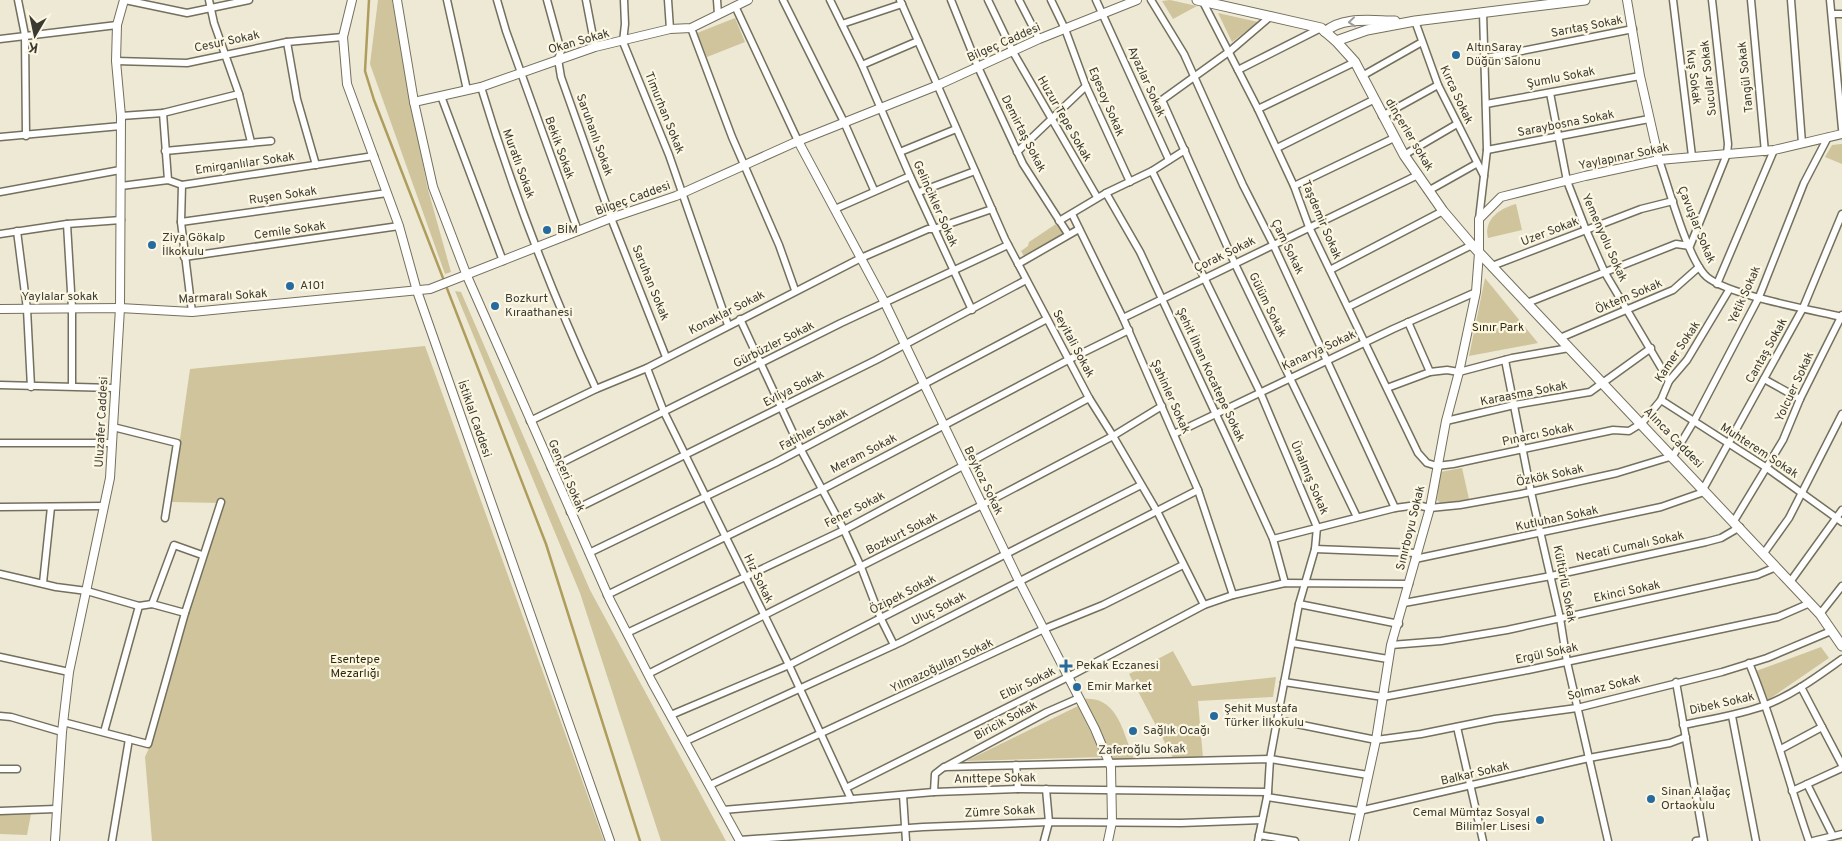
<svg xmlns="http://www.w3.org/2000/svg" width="1842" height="841" viewBox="0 0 1842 841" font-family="Overpass,sans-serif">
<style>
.green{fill:#cfc49b}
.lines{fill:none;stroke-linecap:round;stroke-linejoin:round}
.stream{stroke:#ae9d5c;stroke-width:2.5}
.minor-casing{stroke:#74705e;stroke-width:9}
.tertiary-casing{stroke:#74705e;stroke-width:10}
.secondary-casing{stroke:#74705e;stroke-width:11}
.minor{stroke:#fff;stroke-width:6}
.tertiary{stroke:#fff;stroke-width:8}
.secondary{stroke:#fff;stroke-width:9}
.oneway{stroke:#9d9c98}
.poi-dot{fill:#266ba0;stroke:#fcf7e3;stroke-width:2}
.labels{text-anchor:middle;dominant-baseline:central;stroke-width:4.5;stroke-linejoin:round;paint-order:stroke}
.street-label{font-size:12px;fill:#3b3a32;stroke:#fcf7e3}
.poi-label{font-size:12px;fill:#3b3a32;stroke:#fcf7e3;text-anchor:start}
.park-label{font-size:12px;fill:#30290a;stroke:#fcf7e3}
</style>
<rect width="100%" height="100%" fill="#eee9d5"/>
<!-- green -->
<g class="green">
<polygon points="378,0 392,0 427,186 451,272 445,274 370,64"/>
<polygon points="1170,0 1197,6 1173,19 1162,1"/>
<polygon points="1218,13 1258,22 1232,42"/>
<polygon points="735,18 745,42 707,57 697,33"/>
<polygon points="1842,144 1842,164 1825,157 1832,145"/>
<path d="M1516 204 1522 230 1488 238C1483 219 1501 208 1516 204Z"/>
<polygon points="1056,224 1066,234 1025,258 1021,251 1028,246 1029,242"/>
<polygon points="1485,278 1538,343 1469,356"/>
<polygon points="455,291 461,292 590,590 726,841 661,841 580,593"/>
<polygon points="425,346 604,841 152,841 145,757 150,746 221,503 171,502 190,369"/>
<polygon points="1462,468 1469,499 1442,504 1437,500 1440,472"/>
<polygon points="1821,647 1829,658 1768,700 1756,671"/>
<polygon points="1173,651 1192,686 1276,677 1273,697 1198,701 1203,758 1174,760 1129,674"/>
<path d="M1084 699C1118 696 1123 733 1134 759H1108Z"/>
<polygon points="1078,706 1103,757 966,761"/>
<polygon points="31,814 27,835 0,834 0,815"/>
</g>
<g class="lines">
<!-- stream -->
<polyline class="stream" points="369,0 365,71 374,100 546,544 640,841"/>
<!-- minor casing -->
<g class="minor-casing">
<g id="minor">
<polyline points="18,0 25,35 26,136"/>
<polyline points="125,0 187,13 249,0"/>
<polyline points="209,0 214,23 239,94 251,142"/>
<polyline points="447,0 467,90"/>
<polyline points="497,0 506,31 578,231"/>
<polyline points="547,0 561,51 558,59 561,77 611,218 666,357"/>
<polyline points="586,0 595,47"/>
<polyline points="624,0 625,24 623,42 669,155 728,325"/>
<polyline points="668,0 670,29"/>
<polyline points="717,0 718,14"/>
<polyline points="783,0 844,122 874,190"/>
<polyline points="830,0 862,65 910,176 972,310"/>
<polyline points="900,0 1005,239 1089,398 1113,436 1158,513 1204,605"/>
<polyline points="951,0 978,67 1023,164 1068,234"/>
<polyline points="988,0 1013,52 1097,197"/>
<polyline points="1019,0 1039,39"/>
<polyline points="1051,0 1065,29 1086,86 1130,182"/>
<polyline points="1096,0 1169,160"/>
<polyline points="1151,0 1184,54 1243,185 1273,244 1395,508"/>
<polyline points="1673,0 1692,156"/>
<polyline points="1751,0 1765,152"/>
<polyline points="1791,0 1802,143"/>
<polyline points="1830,0 1842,129"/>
<polyline points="1203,2 1258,109 1294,186 1309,227 1418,453 1427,463 1437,466 1453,464 1613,430 1629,431 1642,423 1661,400 1669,381 1687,360 1729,290"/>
<polyline points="735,6 798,141"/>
<polyline points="1832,14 1842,14"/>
<polyline points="1271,16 1230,51 1162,100 1235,264 1357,517"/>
<polyline points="1415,21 1438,85 1484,176"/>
<polyline points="842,24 902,4"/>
<polyline points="691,28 732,137 779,245 795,290"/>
<polyline points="0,39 117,25"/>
<polyline points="287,42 297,99 316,165"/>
<polyline points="1486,58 1633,29"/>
<polyline points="116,61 187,63 287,42 343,37"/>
<polyline points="862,65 918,41"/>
<polyline points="1238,70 1321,28"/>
<polyline points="1362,76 1422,42"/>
<path d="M481 87C512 190 551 291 596 389"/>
<polyline points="1550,93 1567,181 1586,230 1605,273 1669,381"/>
<polyline points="441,96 503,261"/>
<polyline points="1486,104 1640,76"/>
<polyline points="1258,109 1355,62"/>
<polyline points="163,113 168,180"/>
<polyline points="121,116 163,113 239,94"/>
<polyline points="1382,116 1438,85"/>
<polyline points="0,137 121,126"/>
<polyline points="1277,148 1373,100"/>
<polyline points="1487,150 1649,119"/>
<polyline points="165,151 271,141"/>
<polyline points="900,152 956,129"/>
<polyline points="1017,152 1086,86"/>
<polyline points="1404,155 1457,124"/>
<path d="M1659 160C1669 188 1686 253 1704 274 1720 294 1813 310 1842 317"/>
<polyline points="1152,171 1185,150"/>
<polyline points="182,185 181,222 192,312"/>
<polyline points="121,186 168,180 182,185 374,156"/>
<polyline points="1294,186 1394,138"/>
<polyline points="1428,191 1476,164"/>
<polyline points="0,192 120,170"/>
<polyline points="919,192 975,171"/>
<polyline points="1106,193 1152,171 1260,392 1317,527 1315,549 1299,604 1281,699 1270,759 1268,792 1258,841"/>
<polyline points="835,209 910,176"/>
<polyline points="1072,214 1123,318 1198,490 1233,595"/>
<polyline points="1479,219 1487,150 1483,12"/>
<polyline points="1059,221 1106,193 1140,252 1227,438 1273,539 1285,583"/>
<polyline points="181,222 387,193"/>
<polyline points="67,224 72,308 72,386"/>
<polyline points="17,231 27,309 31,387"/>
<polyline points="0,234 67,224 121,220"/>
<polyline points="184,257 399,226"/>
<polyline points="1018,264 1079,229"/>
<polyline points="1492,266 1641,209 1673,201"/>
<polyline points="1330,270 1443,211"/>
<polyline points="1717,284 1774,150"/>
<polyline points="1527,303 1676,244 1690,246 1727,154 1728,144 1712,0"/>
<polyline points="1348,307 1472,245"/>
<polyline points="1123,318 1418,175"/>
<polyline points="740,319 801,450 844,530 861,567 881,619 894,645"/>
<polyline points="1408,322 1430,372"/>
<polyline points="1560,338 1673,290 1699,267"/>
<polyline points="1505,360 1531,492 1560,618 1567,662 1608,841"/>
<polyline points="647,368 664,412 787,661 851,799"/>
<polyline points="1764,379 1800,399"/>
<polyline points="0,385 114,388"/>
<polyline points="1387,388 1430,372 1447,370 1459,372 1512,358 1569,348"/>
<polyline points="1661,400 1767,468 1842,522"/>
<polyline points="530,421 596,389 647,368 861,258 928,229 934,229 992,209"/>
<polyline points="1446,421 1514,405 1590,392 1651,348"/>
<polyline points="113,427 177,443 165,518"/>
<polyline points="1174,434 1393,329 1476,292"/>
<polyline points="0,443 112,443"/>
<polyline points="551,468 841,323 1008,245"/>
<polyline points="0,507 104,506"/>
<polyline points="570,512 876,360 1026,280"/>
<polyline points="1734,521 1783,440 1800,399 1842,315"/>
<polyline points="1273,539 1395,508 1417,505 1430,508 1460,505 1521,494 1617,473 1673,456 1694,421 1759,297 1804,183 1828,137"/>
<polyline points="1315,549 1417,553"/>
<polyline points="589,553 775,463 1047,319"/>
<polyline points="1764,553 1789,518 1842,414"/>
<polyline points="1415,559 1661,507 1701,493 1803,308 1842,214"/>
<polyline points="0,574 56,587 87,591 139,606 152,604 185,613 148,744 63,722"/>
<polyline points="1790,582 1842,510"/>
<polyline points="43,583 51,507"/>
<polyline points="607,595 823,489 1068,360 1129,330"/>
<polyline points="1404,603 1551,576 1706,542 1721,538 1740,527"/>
<polyline points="152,604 174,545 202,555"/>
<polyline points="1299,604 1399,624"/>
<polyline points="185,613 221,502"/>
<polyline points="1820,614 1842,586"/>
<polyline points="627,633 844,530 1089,398"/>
<polyline points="1292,643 1388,659"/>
<polyline points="1391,645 1441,641 1507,630 1757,575 1776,567"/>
<polyline points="0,657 69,672"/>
<path d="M1749 663C1774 722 1788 781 1809 841"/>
<polyline points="648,674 982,505 1113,436 1162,406"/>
<polyline points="1284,682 1383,697 1528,670 1778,617 1810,603"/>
<polyline points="1676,682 1704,841"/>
<polyline points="1801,687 1842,765"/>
<polyline points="671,715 789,665 1141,485"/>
<polyline points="0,716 11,717 62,732"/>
<polyline points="1732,716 1756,841"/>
<polyline points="1277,720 1376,740 1421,734 1495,719 1577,708 1722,672 1767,658 1831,631"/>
<path d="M1683 725C1711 719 1740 715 1766 705 1794 694 1818 676 1842 659"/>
<polyline points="1457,727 1483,841"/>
<polyline points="104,732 139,606"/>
<polyline points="686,741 901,642 1198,490"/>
<polyline points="1781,749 1822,727"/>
<polyline points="1016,765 1018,789"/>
<polyline points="945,767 1047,712 1079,698"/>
<polyline points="0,769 17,769"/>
<polyline points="1807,784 1833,836"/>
<polyline points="710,785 1044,629 1103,605 1183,565"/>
<polyline points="846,788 1068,677 1204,605 1233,595 1285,583 1409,584"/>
<polyline points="1792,791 1842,768"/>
<polyline points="934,792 935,774 944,767 1270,759 1368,775"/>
<polyline points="903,795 906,841"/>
<polyline points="1267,797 1359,811 1589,758 1670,743 1686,737"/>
<polyline points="723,810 934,792 1018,789 1268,792"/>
<polyline points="0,811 56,809"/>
<polyline points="1259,835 1295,841"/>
<polyline points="740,840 923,827 1049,822 1181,823 1262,820"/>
<polyline points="112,841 129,739"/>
<polyline points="1044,841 1049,822 1046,789"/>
<polyline points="1696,841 1703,840"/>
<polyline points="1813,841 1842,834"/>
</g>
</g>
<!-- tertiary casing -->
<g class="tertiary-casing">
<g id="tertiary">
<polyline points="352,0 343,37 347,84 399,226 417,291 610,841"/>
<polyline points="397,0 414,102 433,187 467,276 610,600 652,682 740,841"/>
<polyline points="1627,0 1640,76 1659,160"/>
<polyline points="414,102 481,87 595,47 670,29 691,28 748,0"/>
<polyline points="798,141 885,303 1017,577 1095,729 1111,767 1112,822 1108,841"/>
<polyline points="0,309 120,308 192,312 430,289 611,218 676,196 798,141 936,86 1039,39 1137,0"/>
<polyline points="55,841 62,732 69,672 110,478 120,308 121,116 116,61 117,25 124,0"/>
<polyline points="1354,841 1376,740 1391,645 1430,508 1446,421 1459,372 1476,292 1479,253 1479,219 1501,197 1585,176 1659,160 1774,150 1842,134"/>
</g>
</g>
<!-- secondary casing -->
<g class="secondary-casing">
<g id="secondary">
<polyline points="1197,0 1321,28 1336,41 1355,62 1404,155 1443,211 1472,245 1820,614 1842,646"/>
<path d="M1325 32C1342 16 1373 21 1395 21"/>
<polyline points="1336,41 1367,30 1415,21 1585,0"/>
</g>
</g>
<!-- minor -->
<use href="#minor" class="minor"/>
<!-- tertiary -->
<use href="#tertiary" class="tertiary"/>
<!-- secondary -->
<use href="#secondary" class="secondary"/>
</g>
<!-- one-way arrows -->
<defs><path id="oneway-chevron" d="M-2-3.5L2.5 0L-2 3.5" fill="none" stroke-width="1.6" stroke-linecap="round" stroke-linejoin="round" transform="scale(1.25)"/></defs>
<use class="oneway" href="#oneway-chevron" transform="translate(1352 22) rotate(174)"/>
<!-- markers -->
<g class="poi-dot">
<circle cx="1456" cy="55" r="5"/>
<circle cx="547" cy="230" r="5"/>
<circle cx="152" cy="245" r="5"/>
<circle cx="290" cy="286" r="5"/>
<circle cx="495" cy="306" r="5"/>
<path d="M1063.5 658.5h5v5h5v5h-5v5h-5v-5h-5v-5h5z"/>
<circle cx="1077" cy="687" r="5"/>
<circle cx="1214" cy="716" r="5"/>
<circle cx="1133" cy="731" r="5"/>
<circle cx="1651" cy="799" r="5"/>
<circle cx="1540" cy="820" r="5"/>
</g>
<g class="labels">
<!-- street labels -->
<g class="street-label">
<text transform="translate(1587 27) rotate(-11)">Sarıtaş Sokak</text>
<text transform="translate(227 42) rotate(-12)">Cesur Sokak</text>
<text transform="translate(579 42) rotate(-16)">Okan Sokak</text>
<text transform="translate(1004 43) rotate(-24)">Bilgeç Caddesi</text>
<text transform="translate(1693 77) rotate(83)">Kuş Sokak</text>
<text transform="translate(1746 77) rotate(-96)">Tangül Sokak</text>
<text transform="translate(1561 78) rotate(-11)">Şumlu Sokak</text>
<text transform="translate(1709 78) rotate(-96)">Sucular Sokak</text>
<text transform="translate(1146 82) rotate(66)">Ayazlar Sokak</text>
<text transform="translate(1456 95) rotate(65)">Kırca Sokak</text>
<text transform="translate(1106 102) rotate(67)">Egesoy Sokak</text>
<text transform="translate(664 113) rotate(68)">Timurhan Sokak</text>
<text transform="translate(1064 119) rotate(60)">Huzur Tepe Sokak</text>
<text transform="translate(1566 124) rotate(-11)">Saraybosna Sokak</text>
<text transform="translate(1023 134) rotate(63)">Demirtaş Sokak</text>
<text transform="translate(594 135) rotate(70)">Saruhanlı Sokak</text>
<text transform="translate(1409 135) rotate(59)">dinçerler sokak</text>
<text transform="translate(559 148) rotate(70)">Bekik Sokak</text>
<text transform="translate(1624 157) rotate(-12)">Yaylapınar Sokak</text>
<text transform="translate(245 164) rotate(-8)">Emirganlılar Sokak</text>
<text transform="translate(518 164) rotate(70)">Muratlı Sokak</text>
<text transform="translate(283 196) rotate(-8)">Ruşen Sokak</text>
<text transform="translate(633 199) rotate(-20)">Bilgeç Caddesi</text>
<text transform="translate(935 204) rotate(66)">Gelincikler Sokak</text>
<text transform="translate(1321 220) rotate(67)">Taşdemir Sokak</text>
<text transform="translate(1696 225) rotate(68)">Çavuşlar Sokak</text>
<text transform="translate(290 231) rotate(-8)">Cemile Sokak</text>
<text transform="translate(1550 232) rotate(-21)">Uzer Sokak</text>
<text transform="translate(1604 238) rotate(66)">Yemenyolu Sokak</text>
<text transform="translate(1287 247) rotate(64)">Çam Sokak</text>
<text transform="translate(1225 255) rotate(-26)">Çorak Sokak</text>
<text transform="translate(650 283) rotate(68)">Saruhan Sokak</text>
<text transform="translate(1745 295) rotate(-66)">Yetik Sokak</text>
<text x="60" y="297">Yaylalar sokak</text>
<text transform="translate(223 297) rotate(-4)">Marmaralı Sokak</text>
<text transform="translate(1629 297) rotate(-23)">Öktem Sokak</text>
<text transform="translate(1267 305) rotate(64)">Gülüm Sokak</text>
<text transform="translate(727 313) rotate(-27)">Konaklar Sokak</text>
<text transform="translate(1073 344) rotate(62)">Seyitali Sokak</text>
<text transform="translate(774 345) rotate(-27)">Gürbüzler Sokak</text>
<text transform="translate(1319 351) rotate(-25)">Kanarya Sokak</text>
<text transform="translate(1767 351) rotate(-61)">Cantaş Sokak</text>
<text transform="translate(1678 352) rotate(-56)">Kamer Sokak</text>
<text transform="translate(1210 375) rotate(65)">Şehit İlhan Kocatepe Sokak</text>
<text transform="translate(1795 387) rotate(-65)">Yolcuer Sokak</text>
<text transform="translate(794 389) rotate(-27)">Evliya Sokak</text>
<text transform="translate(1524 394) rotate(-11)">Karaasma Sokak</text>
<text transform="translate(1170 397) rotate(66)">Şahinler Sokak</text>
<text transform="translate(474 419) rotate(71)">İstiklal Caddesi</text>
<text transform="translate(102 422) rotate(-87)">Uluzafer Caddesi</text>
<text transform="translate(814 430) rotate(-28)">Fatihler Sokak</text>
<text transform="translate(1538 435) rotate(-12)">Pınarcı Sokak</text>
<text transform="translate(1673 438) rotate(46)">Alınca Caddesi</text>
<text transform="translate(1759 451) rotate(33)">Muhterem Sokak</text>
<text transform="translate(864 454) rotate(-27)">Meram Sokak</text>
<text transform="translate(566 476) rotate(67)">Gençeri Sokak</text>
<text transform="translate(1550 476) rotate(-12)">Özkök Sokak</text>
<text transform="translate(1309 478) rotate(67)">Ünalmış Sokak</text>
<text transform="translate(983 481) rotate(64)">Beykoz Sokak</text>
<text transform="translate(855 510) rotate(-27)">Fener Sokak</text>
<text transform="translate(1557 519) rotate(-12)">Kutluhan Sokak</text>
<text transform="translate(1411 528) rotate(-76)">Sınırboyu Sokak</text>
<text transform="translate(902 534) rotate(-27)">Bozkurt Sokak</text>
<text transform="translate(1630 547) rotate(-12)">Necati Cumalı Sokak</text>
<text transform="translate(758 579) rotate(64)">Hız Sokak</text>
<text transform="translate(1564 584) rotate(79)">Kültürlü Sokak</text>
<text transform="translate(1627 592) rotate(-12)">Ekinci Sokak</text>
<text transform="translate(903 595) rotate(-27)">Özipek Sokak</text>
<text transform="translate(939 609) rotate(-27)">Uluç Sokak</text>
<text transform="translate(1547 654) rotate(-12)">Ergül Sokak</text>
<text transform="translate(942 666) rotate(-25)">Yılmazoğulları Sokak</text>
<text transform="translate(1028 684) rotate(-26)">Elbir Sokak</text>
<text transform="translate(1604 688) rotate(-14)">Solmaz Sokak</text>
<text transform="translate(1722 704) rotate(-13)">Dibek Sokak</text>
<text transform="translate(1006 721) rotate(-28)">Biricik Sokak</text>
<text transform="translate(1142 750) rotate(-1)">Zaferoğlu Sokak</text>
<text transform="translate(1475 774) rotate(-13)">Balkar Sokak</text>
<text transform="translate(995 779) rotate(-1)">Anıttepe Sokak</text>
<text transform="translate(1000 812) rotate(-3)">Zümre Sokak</text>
</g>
<!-- poi labels -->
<g class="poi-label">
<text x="1466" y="48">AltınSaray<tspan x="1466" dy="14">Düğün Salonu</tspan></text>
<text x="557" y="230">BİM</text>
<text x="162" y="238">Ziya Gökalp<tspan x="162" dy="14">İlkokulu</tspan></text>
<text x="300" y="286">A101</text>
<text x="505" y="299">Bozkurt<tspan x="505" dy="14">Kıraathanesi</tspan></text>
<text x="1076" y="666">Pekak Eczanesi</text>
<text x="1087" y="687">Emir Market</text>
<text x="1224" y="709">Şehit Mustafa<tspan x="1224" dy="14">Türker İlkokulu</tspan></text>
<text x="1143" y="731">Sağlık Ocağı</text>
<text x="1661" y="792">Sinan Alağaç<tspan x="1661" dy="14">Ortaokulu</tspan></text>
<text x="1530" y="813" text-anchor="end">Cemal Mümtaz Sosyal<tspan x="1530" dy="14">Bilimler Lisesi</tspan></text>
</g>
<!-- park labels -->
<g class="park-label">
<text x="1498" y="328">Sınır Park</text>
<text x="355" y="660">Esentepe<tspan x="355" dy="14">Mezarlığı</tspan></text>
</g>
</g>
<!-- north arrow -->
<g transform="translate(35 35) rotate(189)" stroke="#fcf7e3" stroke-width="4" paint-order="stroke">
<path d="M0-4L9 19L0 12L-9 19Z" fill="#3b3a32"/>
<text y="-8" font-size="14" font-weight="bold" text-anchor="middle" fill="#3b3a32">K</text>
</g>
</svg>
